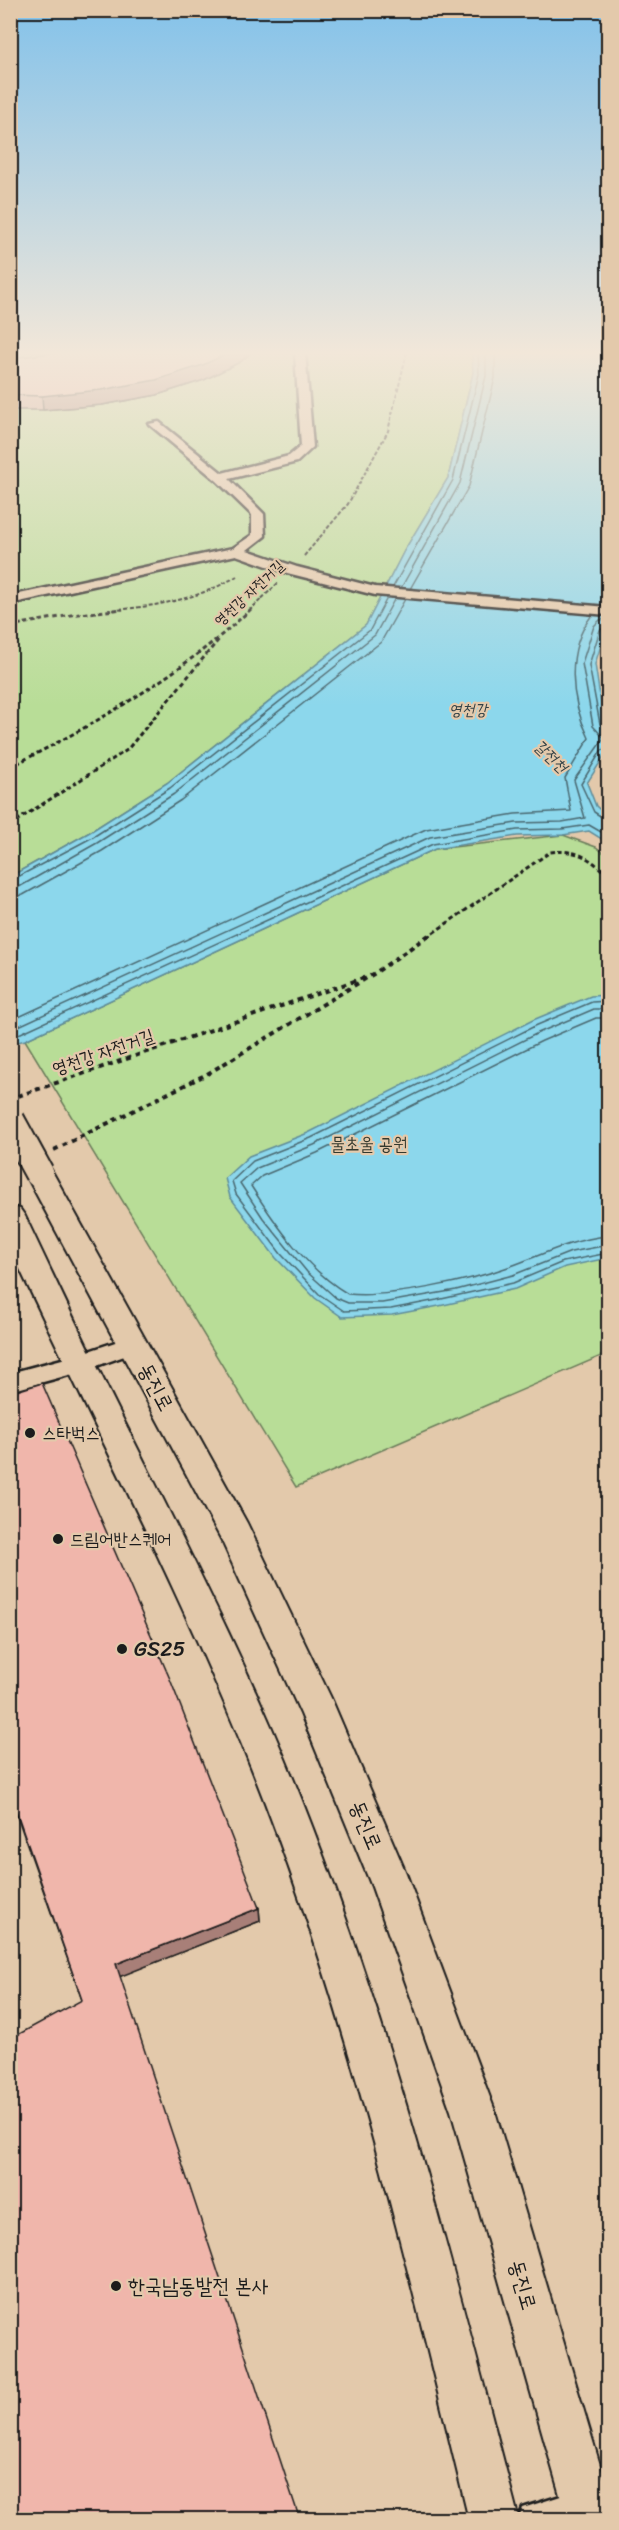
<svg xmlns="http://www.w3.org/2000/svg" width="619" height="2530" viewBox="0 0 619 2530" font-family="Sriracha,'Poor Story',sans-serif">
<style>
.green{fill:#b8dd97;stroke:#6a7c5a;stroke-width:1.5}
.water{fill:#8cd7ec;stroke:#5f8c99;stroke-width:1.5}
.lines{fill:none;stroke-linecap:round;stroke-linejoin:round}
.shore{stroke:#49676f;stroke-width:1.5}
.street-casing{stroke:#1c1c1c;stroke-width:5}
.secondary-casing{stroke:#1c1c1c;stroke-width:4}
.path-far2{stroke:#1c1c1c;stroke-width:2;stroke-dasharray:4 2;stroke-linecap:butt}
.path-far1{stroke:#1c1c1c;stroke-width:3;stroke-dasharray:4.5 3;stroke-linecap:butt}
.path{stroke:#1c1c1c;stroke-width:4;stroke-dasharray:5 4.5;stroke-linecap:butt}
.street{fill:#e3c9ab;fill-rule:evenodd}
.secondary{fill:#e3c9ab;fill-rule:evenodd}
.secondary-bridge-casing{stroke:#1c1c1c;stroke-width:32;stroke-linecap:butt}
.secondary-bridge{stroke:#e3c9ab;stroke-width:28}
.wall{fill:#ce9d93;stroke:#1c1c1c;stroke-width:1.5}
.shaded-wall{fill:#a87f78;stroke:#1c1c1c;stroke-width:1.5}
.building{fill:#f0b6ab;stroke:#1c1c1c;stroke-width:1.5}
.poi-dot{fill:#1c1c1c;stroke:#e3c9ab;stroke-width:2}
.labels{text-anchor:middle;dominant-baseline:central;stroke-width:4.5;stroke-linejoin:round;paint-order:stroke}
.far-street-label{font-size:15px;fill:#1c1c1c;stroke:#e3c9ab}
.far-water-label{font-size:16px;font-style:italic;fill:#324146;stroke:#e3c9ab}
.street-label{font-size:18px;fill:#1c1c1c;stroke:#e3c9ab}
.park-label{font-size:18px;fill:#33392e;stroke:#e3c9ab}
.poi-label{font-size:18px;fill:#1c1c1c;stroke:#e3c9ab;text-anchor:start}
.near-street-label{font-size:21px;fill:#1c1c1c;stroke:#e3c9ab}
.near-poi-label{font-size:21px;fill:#1c1c1c;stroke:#e3c9ab;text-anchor:start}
</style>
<rect width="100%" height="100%" fill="#e3c9ab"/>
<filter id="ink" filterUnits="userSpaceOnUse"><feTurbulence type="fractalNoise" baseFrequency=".0167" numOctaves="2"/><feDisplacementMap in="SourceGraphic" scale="12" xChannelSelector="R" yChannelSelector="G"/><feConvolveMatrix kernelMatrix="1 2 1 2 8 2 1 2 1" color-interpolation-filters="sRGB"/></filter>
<g filter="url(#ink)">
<!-- green -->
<g class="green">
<polygon points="10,352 472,352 473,373 448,478 404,551 366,625 167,783 90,832 11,876"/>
<polygon points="563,835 596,847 608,856 608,1353 296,1487 25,1040 435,849"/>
</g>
<!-- water -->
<g class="water">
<polygon points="472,352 608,352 608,623 595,664 608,750 587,783 596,806 608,817 608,843 589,831 563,835 517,836 435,849 25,1040 11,1044 11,876 90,832 167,783 366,625 404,551 448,478 473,373"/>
<polygon points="608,995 608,1258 565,1267 515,1289 439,1306 392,1315 342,1317 315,1298 276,1258 230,1197 225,1178 249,1156 308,1133 533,1020 591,996"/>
</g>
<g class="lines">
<!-- shore -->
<g class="shore">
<polyline points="393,587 453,480 479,374 478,352"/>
<polyline points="401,588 460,483 486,376 486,352"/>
<polyline points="410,589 469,486 495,378 495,352"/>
<polyline points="608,626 600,630 589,665 600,724 608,729"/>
<polyline points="608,748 601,751 581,784 594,812 608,821"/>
<polyline points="10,881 93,837 170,788 370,630 387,598"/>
<polyline points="10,888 19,887 97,843 174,794 375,635 395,598"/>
<polyline points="10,897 23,895 102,851 181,800 381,642 405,599"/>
<polyline points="608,1001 592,1002 535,1026 311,1138 253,1161 232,1181 236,1194 281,1254 319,1294 344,1311 391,1309 437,1300 513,1283 563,1262 608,1253"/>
<polyline points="608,1009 594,1009 538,1033 314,1145 257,1168 240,1183 263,1218 307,1272 336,1298 348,1303 382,1303 456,1290 513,1275 571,1252 608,1245"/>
<path d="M608 1018H596L542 1041 317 1153 262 1176 251 1186C276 1225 307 1270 348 1294 391 1298 470 1281 511 1266 544 1254 573 1239 608 1236"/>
<path d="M10 1021 426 829 515 814 571 811 565 778 589 738C570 700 565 650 592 615"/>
<polyline points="10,1030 430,837 516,823 562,822 585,818 574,780 604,738 593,726 582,663 594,626 600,620 608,619"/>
<polyline points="10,1038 433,844 517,830 562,829 589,825 608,836"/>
</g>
<!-- street casing -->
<g class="street-casing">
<g id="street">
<polygon points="295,352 305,352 313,447 297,462 229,479 264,514 265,536 247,550 297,567 375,587 608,607 608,615 375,595 287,573 236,555 10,604 10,596 233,548 252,535 252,515 216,480 149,424 159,422 222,473 289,456 301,446"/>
<polygon points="133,1336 141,1338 144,1344 141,1350 80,1372 10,1391 10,1373 77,1355"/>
<polygon points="608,2481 608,2515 594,2520 518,2520 523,2508"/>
</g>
</g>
<!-- secondary casing -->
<g class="secondary-casing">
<g id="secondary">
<polygon points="39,1163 49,1166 53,1173 247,1523 332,1700 406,1873 495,2111 608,2492 608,2520 567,2520 451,2111 372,1887 301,1714 221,1539 25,1173 29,1166"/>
<path d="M10 1206 20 1209 25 1216C60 1290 95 1364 132 1437 196 1565 261 1692 312 1826 399 2052 458 2286 519 2520H469C407 2266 348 2010 251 1767 180 1591 91 1421 10 1248Z"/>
</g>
</g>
<!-- path-far2 -->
<g class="path-far2">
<polyline points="304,556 348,504 388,431 407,352"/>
<path d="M107 611C154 606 196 601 237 576"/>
<polyline points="249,611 278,583"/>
</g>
<!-- path-far1 -->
<g class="path-far1">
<polyline points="10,626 71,615 123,609"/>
<path d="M10 767C96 724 180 675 251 609"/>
<polyline points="10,825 127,750 220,638"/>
<path d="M427 937 550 852C576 849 590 857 608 876"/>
</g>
<!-- path -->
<g class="path">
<polyline points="18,1096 366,977"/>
<polyline points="54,1150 207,1074 375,973 429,935"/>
</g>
<!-- street -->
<use href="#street" class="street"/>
<!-- secondary -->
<use href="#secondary" class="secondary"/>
<!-- secondary-bridge casing -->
<g class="secondary-bridge-casing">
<polyline id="secondary-bridge" points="10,1120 39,1173"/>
</g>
<!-- secondary-bridge -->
<use href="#secondary-bridge" class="secondary-bridge"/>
</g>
<!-- wall -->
<g class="wall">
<polygon points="58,352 252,352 240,362 204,380 157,395 102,405 43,410 10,410 10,358 37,355"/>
<polygon points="10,1393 259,1908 260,1921 120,1976 82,2000 10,1796"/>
</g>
<!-- shaded-wall -->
<g class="shaded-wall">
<polygon points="230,352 252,352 240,362 204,380 157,395 102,405 43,410 42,396"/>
<polygon points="259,1908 260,1921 119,1977 116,1964"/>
</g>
<!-- building -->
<g class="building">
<polygon points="58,352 230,352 203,365 156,380 101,390 42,396 10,395 10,358 37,355"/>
<polygon points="42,1383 170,1679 259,1908 116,1964 300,2520 10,2520 10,2039 82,2000 10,1793 10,1393"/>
</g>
</g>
<!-- sky -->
<linearGradient id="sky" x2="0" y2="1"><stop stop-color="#83c2ea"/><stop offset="0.5" stop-color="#f2e7d9"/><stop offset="1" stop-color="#f2e7d9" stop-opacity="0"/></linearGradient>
<rect width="619" height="706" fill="url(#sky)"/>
<!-- markers -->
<g class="poi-dot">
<circle cx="30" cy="1433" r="6"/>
<circle cx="58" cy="1539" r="6"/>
<circle cx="122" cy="1649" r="6"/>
<circle cx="116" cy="2286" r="6"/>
</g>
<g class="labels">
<!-- far-street labels -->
<g class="far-street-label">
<text transform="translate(249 593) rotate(-43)">영천강 자전거길</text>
</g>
<!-- far-water labels -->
<g class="far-water-label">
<text x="468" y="709">영천강</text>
<text transform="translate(551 756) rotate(44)">갈전천</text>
</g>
<!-- street labels -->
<g class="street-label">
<text transform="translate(103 1052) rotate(-19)">영천강 자전거길</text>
</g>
<!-- park labels -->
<g class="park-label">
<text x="369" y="1144">물초울 공원</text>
</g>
<!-- poi labels -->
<g class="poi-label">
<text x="42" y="1433">스타벅스</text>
<text x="70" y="1539">드림어반스퀘어</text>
</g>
<!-- near-street labels -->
<g class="near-street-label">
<text transform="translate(156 1387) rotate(62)">동진로</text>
<text transform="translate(366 1825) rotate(67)">동진로</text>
<text transform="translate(523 2285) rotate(74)">동진로</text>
</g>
<!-- near-poi labels -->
<g class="near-poi-label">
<text x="134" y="1649">GS25</text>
<text x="128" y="2286">한국남동발전 본사</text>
</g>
</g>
<!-- margin -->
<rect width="619" height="2530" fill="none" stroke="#e3c9ab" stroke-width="36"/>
<rect x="18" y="18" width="583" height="2494" fill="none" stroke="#1c1c1c" stroke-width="2" filter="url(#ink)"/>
</svg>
